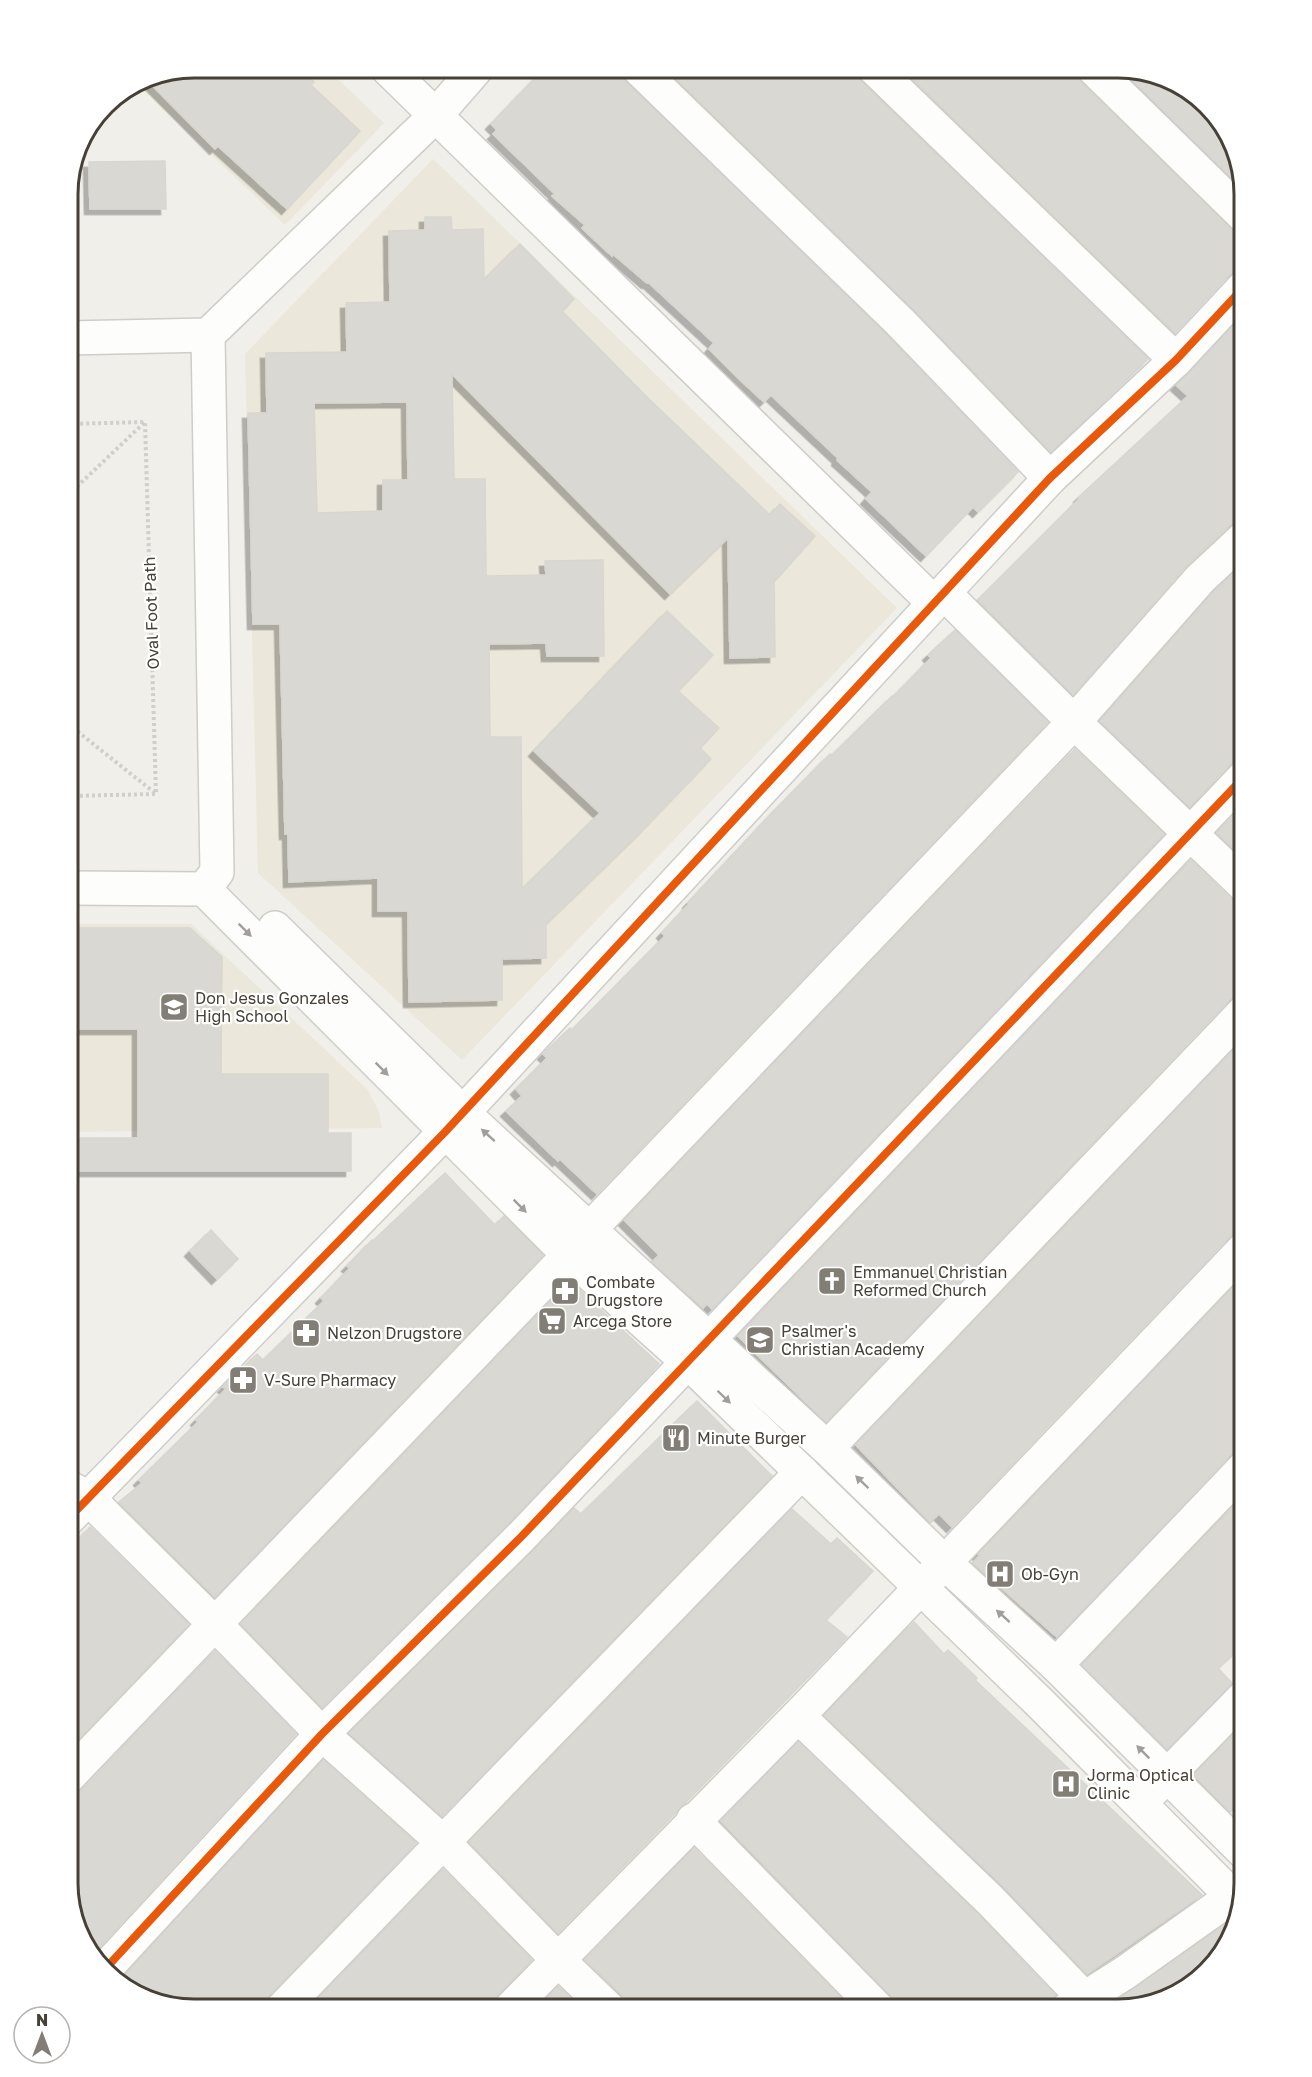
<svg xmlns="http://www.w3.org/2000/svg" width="1312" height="2077" viewBox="0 0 1312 2077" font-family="'Golos Text',sans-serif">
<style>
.education{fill:#ebe7da}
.building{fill:#dad8d3;stroke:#d9d6d0;stroke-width:1.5;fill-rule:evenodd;filter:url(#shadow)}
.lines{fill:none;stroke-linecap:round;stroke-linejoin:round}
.minor-casing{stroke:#cecdc8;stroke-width:36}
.path{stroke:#d1cecb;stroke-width:4;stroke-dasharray:3 3;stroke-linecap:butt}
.minor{stroke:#fdfdfc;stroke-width:33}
.cycleway-casing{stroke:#fff;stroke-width:11}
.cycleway{stroke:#e8590c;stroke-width:8}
.oneway{fill:#a29e99}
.labels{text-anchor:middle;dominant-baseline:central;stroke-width:4.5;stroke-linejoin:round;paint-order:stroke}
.street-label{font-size:16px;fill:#474036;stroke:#fff}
.poi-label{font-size:16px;fill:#474036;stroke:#fff;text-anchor:start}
.rim{fill:none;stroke:#474036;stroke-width:3}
</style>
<defs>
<filter id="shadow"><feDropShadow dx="-5.5" dy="5.5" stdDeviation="0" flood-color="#0004"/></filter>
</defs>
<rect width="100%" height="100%" fill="#f0efea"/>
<!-- education -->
<g class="education">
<polygon points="194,68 326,68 384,123 285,225 136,83 146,77"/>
<polygon points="433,159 897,608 462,1060 258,873 245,354"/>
<polygon points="68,924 191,924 368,1090 379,1112 382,1128 68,1132"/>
</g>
<!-- building -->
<g class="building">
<polygon points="194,68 298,68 314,82 311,85 360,131 287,209 218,146 215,149 145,78"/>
<polygon points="545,68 620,68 620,74 625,81 887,335 1018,472 978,512 973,507 926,556 866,499 872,492 837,460 838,458 771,395 764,402 736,376 709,349 714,343 648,282 647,283 613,254 612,256 582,228 585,225 552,196 555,194 493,134 497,130 491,124"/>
<polygon points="665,68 856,68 856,74 861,81 1148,359 1051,452 913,309"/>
<polygon points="901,68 1075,68 1075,74 1080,81 1231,229 1239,234 1245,234 1245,269 1238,269 1230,274 1175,333"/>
<polygon points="1120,68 1127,68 1189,89 1231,138 1243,189"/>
<polygon points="165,161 166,209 90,209 89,162"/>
<path d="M425 217H451L452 230 483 229 484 280 520 244 574 299 562 311 648 398 770 515 780 504 815 536 774 582 775 657 730 658 728 538 670 594 452 374 454 479H485L486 576 546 575 545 561 603 560 604 656H547L546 643 489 644 490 737H521L522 889 600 813 534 751 667 611 713 655 678 691 719 728 700 748 711 759 639 834 546 924V958L502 959V1000L409 1002 408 911H378V878L289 882 288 834H285L280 624H253L248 413H267L266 353 347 352 346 303 390 302 389 231 425 230ZM407 402 408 480H383V511L317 513 314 403Z"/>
<polygon points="1245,314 1245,520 1239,520 1231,524 1187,565 1073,695 978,600 1080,498 1079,497 1188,396 1176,385"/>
<polygon points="1245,563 1245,759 1238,759 1230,764 1190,807 1100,721 1213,592"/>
<polygon points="955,630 1048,722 597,1194 560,1159 558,1161 506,1111 522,1096 516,1089 547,1058 543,1054 570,1028 572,1030 665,936 662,933 689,904 688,903 776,809 830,754 831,756 892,696 893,697 931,658 928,655"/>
<polygon points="1075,749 1164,834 712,1309 707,1304 703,1308 652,1262 659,1255 624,1220"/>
<polygon points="1245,804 1245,860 1217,833"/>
<polygon points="1191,860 1231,899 1239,903 1245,903 1244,994 1238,994 1230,999 826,1422 738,1336"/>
<polygon points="68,928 190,928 222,957 221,1074 328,1074 328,1133 351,1133 351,1171 68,1171 68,1138 138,1138 138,1029 68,1029"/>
<polygon points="1244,1039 1244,1231 1238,1231 1230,1236 952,1527 939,1514 930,1522 856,1445"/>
<polygon points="445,1173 495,1225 504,1216 543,1255 215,1597 119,1502 142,1483 139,1480 198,1422 196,1420 226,1389 223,1387 257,1354 263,1360 324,1301 321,1298 350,1268 347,1266 372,1240 373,1241"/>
<polygon points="211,1230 238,1259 217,1279 190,1251"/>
<polygon points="1244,1276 1244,1450 1238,1450 1230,1455 1057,1637 973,1563 980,1555 978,1554"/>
<polygon points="570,1281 659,1364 508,1524 322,1707 241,1624"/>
<polygon points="697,1401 772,1476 442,1816 349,1733 574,1508 581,1514"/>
<polygon points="1244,1495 1244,1644 1218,1668 1232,1683 1167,1749 1082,1665"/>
<polygon points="792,1509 831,1544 837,1538 873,1571 826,1620 847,1637 558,1933 469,1842"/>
<polygon points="90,1527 189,1624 68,1750 68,1550"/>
<polygon points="914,1622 944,1654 948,1650 977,1678 975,1680 1202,1895 1087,1974 1003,1886 824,1715"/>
<polygon points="215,1651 296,1734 93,1954 81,1939 68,1883 68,1795 74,1795 82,1790"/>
<polygon points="1244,1723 1244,1798 1230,1812 1194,1775"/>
<polygon points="798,1742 977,1913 1056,1996 1051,2001 1049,2009 896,2009 896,2004 891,1996 721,1821"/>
<polygon points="323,1760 416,1843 269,1996 264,2004 264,2009 186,2009 124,1988 118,1982"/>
<polygon points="694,1848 852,2009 627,2009 627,2003 622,1995 585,1960"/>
<polygon points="443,1869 532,1960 497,1996 492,2004 492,2009 315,2009 311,2006"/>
<polygon points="1229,1922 1233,1926 1227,1947 1174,1996 1118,2010 1102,2009"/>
<polygon points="558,1986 582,2009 536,2009"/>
</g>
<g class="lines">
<!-- minor casing -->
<g class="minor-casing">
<g id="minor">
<polyline points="387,68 934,603"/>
<polyline points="638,68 900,322 1050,478"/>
<polyline points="874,68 1176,360"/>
<polyline points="1093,68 1244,216"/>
<polyline points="68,338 208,335 436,115 477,68"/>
<polyline points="944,593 1074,722 1244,885"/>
<polyline points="68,888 204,889 217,872 208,335"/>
<polyline points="204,889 569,1255 688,1362 1041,1704 1239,1903"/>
<polyline points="275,928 463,1113 827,1448 944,1562 1056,1665 1244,1852"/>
<polyline points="590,1229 1074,722 1200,579 1244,538"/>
<polyline points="827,1448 1244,1012"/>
<polyline points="70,1488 88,1498 214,1623 322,1734 443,1842 558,1960 609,2009"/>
<polyline points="68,1519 445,1132 1050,478 1176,360 1244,287"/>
<polyline points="1056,1665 1244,1468"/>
<polyline points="798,1716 990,1900 1085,1999"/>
<polyline points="68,1777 569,1255"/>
<polyline points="1153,1790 1244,1697"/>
<polyline points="693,1820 878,2009"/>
<polyline points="106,1968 322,1734 521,1537 1244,777"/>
<path d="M282 2009C455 1830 628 1650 802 1472"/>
<polyline points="510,2009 798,1716 1244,1249"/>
<polyline points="1068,2009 1126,1972 1233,1896"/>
</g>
</g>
<!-- path -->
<g class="path">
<polyline points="68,495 145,422"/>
<polyline points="68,724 155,793"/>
<polyline points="68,796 156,794 145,422 68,424"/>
</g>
<!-- minor -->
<use href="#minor" class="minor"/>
<!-- cycleway casing -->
<g class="cycleway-casing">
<g id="cycleway">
<polyline points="68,1519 445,1132 1050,478 1176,360 1244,287"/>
<polyline points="106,1968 322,1734 521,1537 1244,777"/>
</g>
</g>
<!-- cycleway -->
<use href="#cycleway" class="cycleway"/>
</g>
<!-- one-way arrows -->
<defs><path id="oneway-solid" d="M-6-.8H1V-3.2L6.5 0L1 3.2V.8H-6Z" transform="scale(1.5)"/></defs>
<g class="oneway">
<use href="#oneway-solid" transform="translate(245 930) rotate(45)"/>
<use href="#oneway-solid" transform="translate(382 1069) rotate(45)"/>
<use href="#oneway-solid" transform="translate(488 1135) rotate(-138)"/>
<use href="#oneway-solid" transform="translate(520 1206) rotate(45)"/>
<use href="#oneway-solid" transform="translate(724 1397) rotate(44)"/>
<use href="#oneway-solid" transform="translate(862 1482) rotate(-136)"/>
<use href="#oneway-solid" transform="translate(1003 1616) rotate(-138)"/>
<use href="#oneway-solid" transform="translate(1143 1752) rotate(-135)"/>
</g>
<!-- icons -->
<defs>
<g id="school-square" transform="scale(1.5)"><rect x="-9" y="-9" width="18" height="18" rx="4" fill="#827d75" stroke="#fff"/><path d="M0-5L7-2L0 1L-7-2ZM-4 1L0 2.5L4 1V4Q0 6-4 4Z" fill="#fff"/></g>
<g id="church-square" transform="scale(1.5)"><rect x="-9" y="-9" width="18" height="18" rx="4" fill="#827d75" stroke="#fff"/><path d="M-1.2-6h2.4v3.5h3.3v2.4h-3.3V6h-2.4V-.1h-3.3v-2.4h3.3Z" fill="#fff"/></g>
<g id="pharmacy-square" transform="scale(1.5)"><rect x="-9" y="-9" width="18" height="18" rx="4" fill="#827d75" stroke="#fff"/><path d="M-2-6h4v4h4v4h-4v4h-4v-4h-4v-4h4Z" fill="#fff"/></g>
<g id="supermarket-square" transform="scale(1.5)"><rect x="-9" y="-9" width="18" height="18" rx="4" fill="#827d75" stroke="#fff"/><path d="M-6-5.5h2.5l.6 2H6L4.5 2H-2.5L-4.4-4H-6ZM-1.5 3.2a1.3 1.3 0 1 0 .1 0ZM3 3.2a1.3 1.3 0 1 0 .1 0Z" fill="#fff"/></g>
<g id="restaurant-square" transform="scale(1.5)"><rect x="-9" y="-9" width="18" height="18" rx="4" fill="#827d75" stroke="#fff"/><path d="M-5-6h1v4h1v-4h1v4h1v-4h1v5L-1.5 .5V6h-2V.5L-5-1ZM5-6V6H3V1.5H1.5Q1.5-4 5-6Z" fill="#fff"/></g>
<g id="hospital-square" transform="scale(1.5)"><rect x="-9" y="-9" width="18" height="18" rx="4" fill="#827d75" stroke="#fff"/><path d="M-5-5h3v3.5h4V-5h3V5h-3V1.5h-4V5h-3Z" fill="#fff"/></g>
</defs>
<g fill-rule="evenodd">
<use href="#school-square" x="174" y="1007"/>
<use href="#church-square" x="832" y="1281"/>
<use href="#pharmacy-square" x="565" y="1291"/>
<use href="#supermarket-square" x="552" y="1321"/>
<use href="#pharmacy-square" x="306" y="1333"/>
<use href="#school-square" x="760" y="1340"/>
<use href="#pharmacy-square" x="243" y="1380"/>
<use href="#restaurant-square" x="676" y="1438"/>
<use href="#hospital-square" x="1000" y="1574"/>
<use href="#hospital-square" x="1066" y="1784"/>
</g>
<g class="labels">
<!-- street labels -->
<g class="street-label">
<text transform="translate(151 613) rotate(-92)">Oval Foot Path</text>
</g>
<!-- poi labels -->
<g class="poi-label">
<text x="195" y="998">Don Jesus Gonzales<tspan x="195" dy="18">High School</tspan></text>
<text x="853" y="1272">Emmanuel Christian<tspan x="853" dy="18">Reformed Church</tspan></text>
<text x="586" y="1282">Combate<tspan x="586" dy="18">Drugstore</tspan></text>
<text x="573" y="1321">Arcega Store</text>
<text x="781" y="1331">Psalmer's<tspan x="781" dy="18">Christian Academy</tspan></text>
<text x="327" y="1333">Nelzon Drugstore</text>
<text x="264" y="1380">V-Sure Pharmacy</text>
<text x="697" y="1438">Minute Burger</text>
<text x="1021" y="1574">Ob-Gyn</text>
<text x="1087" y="1775">Jorma Optical<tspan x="1087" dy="18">Clinic</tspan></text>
</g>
</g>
<!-- crop -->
<path d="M0 0H1312V2077H0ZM194 78H1118A116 116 0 0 1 1234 194V1883A116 116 0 0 1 1118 1999H194A116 116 0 0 1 78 1883V194A116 116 0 0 1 194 78Z" fill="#fff" fill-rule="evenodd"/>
<path class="rim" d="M194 78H1118A116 116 0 0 1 1234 194V1883A116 116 0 0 1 1118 1999H194A116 116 0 0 1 78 1883V194A116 116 0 0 1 194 78Z"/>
<!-- north arrow -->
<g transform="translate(42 2035)"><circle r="28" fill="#ffffff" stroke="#b5b3af" stroke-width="1.5"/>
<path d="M0-4.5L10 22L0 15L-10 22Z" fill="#827d75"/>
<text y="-9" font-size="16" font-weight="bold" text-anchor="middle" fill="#474036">N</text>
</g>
</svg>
